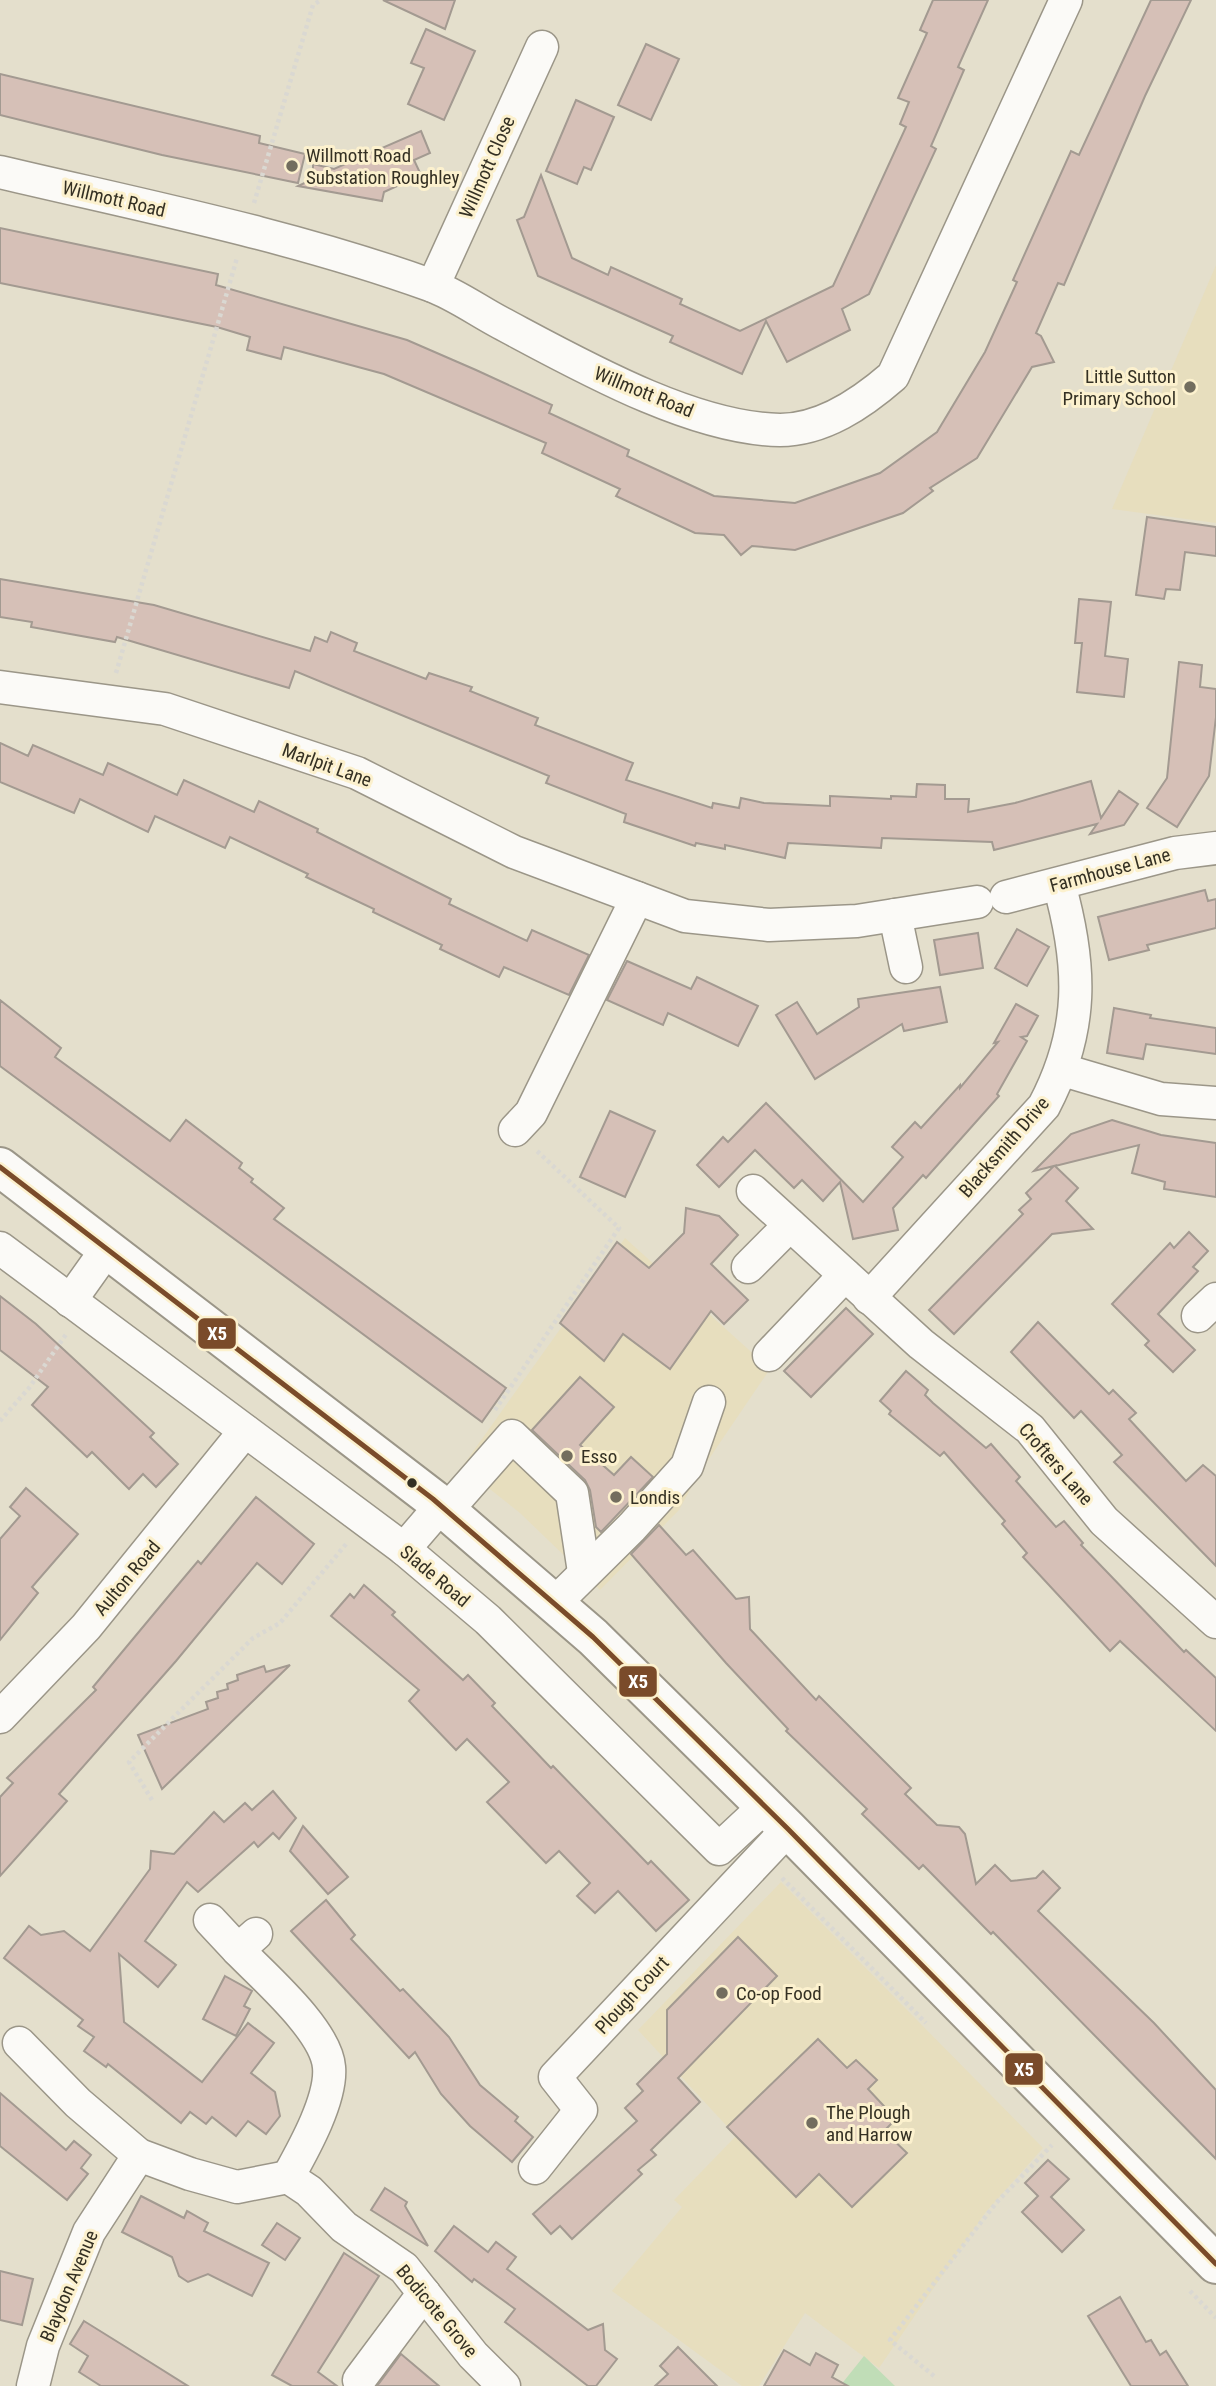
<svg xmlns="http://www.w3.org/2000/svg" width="1216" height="2386" viewBox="0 0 1216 2386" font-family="'Roboto Condensed',sans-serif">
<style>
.built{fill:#e7debe}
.green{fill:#c0ddb7}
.building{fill:#d6c0b7;stroke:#a39a91;stroke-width:2}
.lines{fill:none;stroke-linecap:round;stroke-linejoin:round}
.minor-casing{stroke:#9b9688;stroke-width:35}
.major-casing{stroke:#9b9688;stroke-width:42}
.path{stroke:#dad8d2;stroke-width:4.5;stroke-dasharray:3.5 3.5;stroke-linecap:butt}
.minor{stroke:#fbfaf7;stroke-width:32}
.major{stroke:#fbfaf7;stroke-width:38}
.bus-1-casing{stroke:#fcf1ce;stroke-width:10}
.bus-1{stroke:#7a4b2a;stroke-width:5}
.poi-dot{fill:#726d5e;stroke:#fcf1ce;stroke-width:2.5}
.bus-dot{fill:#343023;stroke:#fcf1ce;stroke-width:2.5}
.labels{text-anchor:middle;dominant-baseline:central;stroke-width:6;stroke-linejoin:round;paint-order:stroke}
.poi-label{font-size:19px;fill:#343023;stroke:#fcf1ce;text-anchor:start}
.street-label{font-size:19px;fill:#343023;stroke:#fcf1ce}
.line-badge{stroke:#fcf1ce;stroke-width:2.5}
.badge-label{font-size:19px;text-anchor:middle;font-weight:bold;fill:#fff}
</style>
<rect width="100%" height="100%" fill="#e4dfcc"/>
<!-- built -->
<g class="built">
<polygon points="1216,265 1216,523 1112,509"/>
<polygon points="625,1238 770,1369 698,1475 679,1510 600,1590 520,1513 462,1467"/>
<polygon points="781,1882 1043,2148 985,2213 879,2368 805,2313 759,2386 742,2386 612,2291 682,2207 674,2200 736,2136 638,2030"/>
</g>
<!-- green -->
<polygon class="green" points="864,2356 895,2386 840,2386"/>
<!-- building -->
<g class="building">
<polygon points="383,0 455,0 445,29"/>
<polygon points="933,0 988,0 958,67 964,70 931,146 936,149 869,294 842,309 850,330 787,362 766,321 742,374 670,342 673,336 538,276 517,220 524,217 541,175 572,258 608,275 611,267 682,299 680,304 740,331 833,286 906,127 900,124 909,102 898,98 927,33 920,30"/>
<polygon points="1151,0 1191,0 1145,96 1064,285 1058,283 1036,333 1041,336 1054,362 1032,367 977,458 930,488 933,491 903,513 795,550 752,546 741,555 724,535 695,533 616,496 620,489 542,453 546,443 384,374 284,347 281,359 247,350 250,337 217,327 0,283 0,228 218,274 216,285 407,340 476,370 552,405 549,413 629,450 627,456 714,496 795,503 880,473 937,432 985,352 1017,282 1013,280 1071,151 1079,155"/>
<polygon points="426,29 475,51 444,120 408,104 424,68 411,63"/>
<polygon points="646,44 679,59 651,120 618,105"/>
<polygon points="0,74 260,136 259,143 305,154 298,183 162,155 0,115"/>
<polygon points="576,100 614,117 591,170 584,167 577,184 546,171"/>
<polygon points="421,131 430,153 414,160 421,175 384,192 382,201 298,186 313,179 313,164 334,169"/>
<polygon points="1147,517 1216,527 1216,556 1185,552 1180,590 1166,589 1164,599 1136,595"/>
<polygon points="0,579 154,605 310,651 315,637 327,642 331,632 357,643 354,651 426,679 429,673 472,687 470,691 538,718 535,725 633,763 626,780 712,808 713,803 739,808 741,798 764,803 830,806 830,796 891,799 891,796 916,797 917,784 945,785 945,799 969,799 968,812 1015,803 1091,781 1101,818 1119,791 1138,804 1124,825 1090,834 1097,824 994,850 992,842 882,838 881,848 788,843 785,858 725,845 725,849 696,843 695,846 624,822 626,814 546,783 549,776 295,671 289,688 117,637 115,642 31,627 32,622 0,617"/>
<polygon points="1079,599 1111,602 1105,656 1128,659 1124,697 1077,692 1082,643 1075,643"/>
<polygon points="1179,662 1202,665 1200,687 1216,689 1216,717 1209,776 1177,827 1147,808 1167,778"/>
<polygon points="0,743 28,756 33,745 103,775 108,763 177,795 184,780 254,812 259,801 318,829 317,832 451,899 449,904 527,941 532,930 589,955 569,995 504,967 499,977 440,949 442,945 373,912 374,909 306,877 308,874 230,837 225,848 155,816 148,832 80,799 74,813 0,782"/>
<polygon points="1205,890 1208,901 1216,899 1216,928 1147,945 1149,950 1109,960 1098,917"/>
<polygon points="1017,929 1049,947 1027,986 995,968"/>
<polygon points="978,933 983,968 940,975 934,940"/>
<polygon points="627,961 691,989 697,977 758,1006 738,1046 668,1013 663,1025 607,1000"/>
<polygon points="940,987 947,1022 904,1031 902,1024 815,1079 776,1015 797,1002 817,1034 859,1007 858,999"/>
<polygon points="0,1000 61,1048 55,1057 170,1141 186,1120 242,1163 239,1168 253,1179 251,1182 284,1208 274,1219 506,1388 482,1422 0,1066"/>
<polygon points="1016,1004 1038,1016 1027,1036 1021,1037 1027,1041 997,1094 999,1096 926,1178 923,1175 893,1208 898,1230 853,1239 840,1182 823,1201 802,1180 794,1188 755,1150 719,1187 697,1165 723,1137 728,1142 766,1103 863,1202 903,1157 892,1147 915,1122 921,1128 960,1085 960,1088 998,1042 994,1043"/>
<polygon points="1114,1008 1151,1015 1150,1018 1216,1028 1216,1054 1146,1044 1143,1059 1107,1053"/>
<polygon points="610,1111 655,1131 625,1197 580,1177"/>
<polygon points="1112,1120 1161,1135 1216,1143 1216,1197 1164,1189 1165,1182 1132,1173 1139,1145 1055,1166 1078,1188 1066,1201 1093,1229 1052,1234 954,1334 929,1310 1023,1214 1019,1210 1031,1199 1026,1193 1054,1166 1034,1171 1071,1134"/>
<polygon points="686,1208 719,1216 738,1235 711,1264 748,1300 724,1324 711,1311 670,1369 623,1334 604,1361 560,1323 617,1242 649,1268 684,1233"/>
<polygon points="1189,1232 1208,1251 1193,1267 1198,1271 1158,1314 1195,1350 1173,1372 1145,1345 1149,1341 1112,1304 1170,1243 1174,1248"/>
<polygon points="0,1296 36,1324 154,1433 150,1437 178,1464 156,1487 143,1474 129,1489 92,1452 87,1457 32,1405 48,1387 0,1350"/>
<polygon points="846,1308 873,1334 811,1397 784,1371"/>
<polygon points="1038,1322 1109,1394 1113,1390 1136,1413 1129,1419 1186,1481 1203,1465 1216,1476 1216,1566 1114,1462 1122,1455 1081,1411 1074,1418 1011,1352"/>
<polygon points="906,1371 928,1390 925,1395 933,1403 986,1448 991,1444 1020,1477 1016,1481 1056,1527 1064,1521 1083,1543 1081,1545 1184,1652 1186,1650 1216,1678 1216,1731 1120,1641 1110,1651 1023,1557 1027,1553 1002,1524 1005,1521 944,1452 940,1456 889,1414 891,1411 880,1401"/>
<polygon points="580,1377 614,1407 580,1445 614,1475 631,1457 653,1477 601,1532 596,1527 590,1490 585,1480 532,1430"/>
<polygon points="26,1488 78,1534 32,1587 38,1593 0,1640 0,1539 20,1516 10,1507"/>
<polygon points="256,1497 314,1544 282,1584 257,1563 176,1661 59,1794 67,1801 0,1876 0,1797 13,1783 7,1778 96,1690 93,1687 172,1592 198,1561 201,1564"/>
<polygon points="659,1525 686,1555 693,1550 736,1599 749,1597 750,1629 816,1700 819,1696 911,1788 905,1794 937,1825 959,1827 965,1834 976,1884 995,1865 1011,1881 1036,1878 1043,1871 1060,1888 1038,1911 1154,2023 1216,2090 1216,2159 993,1932 991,1934 923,1865 919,1869 862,1814 867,1809 786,1731 788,1729 726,1663 631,1554"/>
<polygon points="364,1585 395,1612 392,1615 463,1680 468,1675 495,1703 492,1706 551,1768 553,1766 648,1864 651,1861 689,1900 656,1931 618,1891 595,1913 577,1896 590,1883 559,1851 546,1863 487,1802 509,1782 467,1739 456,1750 409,1701 419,1690 331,1616 350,1594 354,1598"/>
<polygon points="290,1665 254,1700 162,1789 138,1735 208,1709 206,1702 218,1698 217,1692 228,1689 227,1684 238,1680 237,1675 264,1666 266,1672"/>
<polygon points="273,1791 296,1818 279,1839 273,1833 258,1847 254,1842 198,1892 187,1882 145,1941 176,1965 158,1987 119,1954 124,2022 202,2082 248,2023 274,2043 251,2073 275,2092 280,2116 266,2134 248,2121 236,2136 212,2117 206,2124 190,2112 181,2123 108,2064 106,2067 84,2051 94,2037 78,2026 83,2020 4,1958 29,1926 41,1935 64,1931 90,1951 150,1869 151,1851 174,1854 214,1812 224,1822 245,1803 252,1810"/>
<polygon points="303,1826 348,1877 328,1894 290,1851"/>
<polygon points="326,1900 355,1935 351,1939 400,1991 403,1989 449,2037 480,2085 518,2117 515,2121 533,2137 512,2162 470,2126 441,2094 415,2052 409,2058 291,1931"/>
<polygon points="738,1937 777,1976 678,2078 700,2102 651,2150 656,2155 638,2170 642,2174 572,2239 560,2226 551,2234 533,2214 637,2121 625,2108 643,2091 637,2084 667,2054 667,2010"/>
<polygon points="225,1976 252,1991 244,2006 250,2009 236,2036 203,2019"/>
<polygon points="818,2039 847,2068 856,2060 877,2080 868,2089 896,2119 884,2131 907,2153 852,2207 819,2174 796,2197 727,2127"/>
<polygon points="0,2093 66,2150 74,2141 91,2155 81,2168 88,2174 67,2200 0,2146"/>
<polygon points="1048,2160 1069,2179 1051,2197 1084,2230 1062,2252 1022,2212 1038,2196 1025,2183"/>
<polygon points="385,2188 407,2202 405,2206 428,2246 371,2210"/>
<polygon points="141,2196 184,2218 187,2211 208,2223 204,2231 269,2263 252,2296 208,2274 188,2282 179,2276 172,2257 122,2232"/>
<polygon points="277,2223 300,2238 285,2260 262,2245"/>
<polygon points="454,2226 488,2252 496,2242 516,2257 507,2269 588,2330 603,2324 605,2350 617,2359 596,2386 588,2386 505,2322 515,2309 474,2279 472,2282 435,2251"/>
<polygon points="344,2253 379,2276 318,2372 337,2386 292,2386 272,2375"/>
<polygon points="0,2271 33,2279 22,2325 0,2320"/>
<polygon points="1120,2297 1146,2342 1151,2340 1160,2355 1166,2351 1188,2386 1131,2386 1088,2316"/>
<polygon points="84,2321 129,2349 188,2386 101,2386 79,2372 88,2356 70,2344"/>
<polygon points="678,2347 717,2386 655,2386 668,2374 660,2366"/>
<polygon points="784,2350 810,2365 816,2353 838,2365 832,2377 848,2386 764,2386"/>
<polygon points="401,2354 439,2386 377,2386"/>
</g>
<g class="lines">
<!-- minor casing -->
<g class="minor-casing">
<g id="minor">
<path d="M0 172C144 206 291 235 430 285 455 294 478 311 501 323 578 364 692 429 780 430 823 430 862 403 893 376L1066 0"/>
<polyline points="433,286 542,47"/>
<polyline points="0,687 165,709 357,773 514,852 685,916 769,925 857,921 977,902"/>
<polyline points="1006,897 1175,853 1216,848"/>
<polyline points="895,915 906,967"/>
<polyline points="1063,1070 1161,1099 1216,1103"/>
<polyline points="515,1130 531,1113 637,898"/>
<polyline points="753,1191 921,1344 1030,1429 1104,1521 1216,1622"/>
<polyline points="0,1248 404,1549 488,1620 719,1849 764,1807"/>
<polyline points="748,1267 790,1225"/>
<path d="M869 1298 1044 1106C1084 1030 1082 966 1059 884"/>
<polyline points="70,1301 107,1249"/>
<polyline points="1198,1316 1216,1299"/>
<polyline points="769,1355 845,1275"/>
<polyline points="447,1510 512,1436 572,1493 584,1572"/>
<polyline points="404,1549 441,1506"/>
<polyline points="555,1603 632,1527 687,1466 709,1402"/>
<polyline points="0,1717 86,1627 245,1431"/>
<polyline points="210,1920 238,1950"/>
<path d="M256 1934 238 1950C264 1977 326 2030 329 2067 332 2099 303 2150 288 2177"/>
<polyline points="19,2043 78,2103 139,2155 190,2174 237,2187 288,2177 309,2191 344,2227 404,2268 473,2355 504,2386"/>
<polyline points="535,2168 581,2110 555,2077 788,1829"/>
<polyline points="359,2380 424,2293"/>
<polyline points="33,2386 43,2346 89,2232 139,2155"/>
</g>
</g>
<!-- major casing -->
<g class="major-casing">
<polyline id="major" points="0,1167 433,1499 593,1637 788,1829 1216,2264"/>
</g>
<!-- path -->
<g class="path">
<polyline points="254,203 313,5 321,0"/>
<polyline points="116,673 237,258"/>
<polyline points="495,1410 619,1228 536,1150"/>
<polyline points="0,1421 29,1388 67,1333"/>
<polyline points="152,1800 129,1762 253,1638 280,1623 347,1543"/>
<polyline points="782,1878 926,2023"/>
<polyline points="1190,2291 1216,2318"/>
<polyline points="934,2376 890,2340 996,2203 1052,2145"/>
</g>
<!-- minor -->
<use href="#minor" class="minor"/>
<!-- major -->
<use href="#major" class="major"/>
<!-- bus-1 casing -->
<g class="bus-1-casing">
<polyline id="bus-1" points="0,1167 433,1499 593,1637 788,1829 1216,2264"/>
</g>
<!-- bus-1 -->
<use href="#bus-1" class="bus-1"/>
</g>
<!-- markers -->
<g class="poi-dot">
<circle cx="292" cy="166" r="7"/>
<circle cx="1190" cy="387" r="7"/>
<circle cx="567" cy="1456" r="7"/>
<circle cx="616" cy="1497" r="7"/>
<circle cx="722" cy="1993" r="7"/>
<circle cx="812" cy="2123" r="7"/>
</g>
<circle class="bus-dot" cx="412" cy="1483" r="6"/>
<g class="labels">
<!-- poi labels -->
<g class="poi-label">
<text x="306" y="155">Willmott Road<tspan x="306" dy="22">Substation Roughley</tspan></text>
<text x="1176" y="376" text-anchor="end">Little Sutton<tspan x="1176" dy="22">Primary School</tspan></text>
<text x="581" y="1456">Esso</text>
<text x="630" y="1497">Londis</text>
<text x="736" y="1993">Co-op Food</text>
<text x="826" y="2112">The Plough<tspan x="826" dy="22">and Harrow</tspan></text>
</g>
<!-- street labels -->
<g class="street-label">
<text transform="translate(487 167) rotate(-66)">Willmott Close</text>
<text transform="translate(114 199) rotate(13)">Willmott Road</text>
<text transform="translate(644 392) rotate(22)">Willmott Road</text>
<text transform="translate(327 765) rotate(20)">Marlpit Lane</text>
<text transform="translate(1110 870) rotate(-15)">Farmhouse Lane</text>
<text transform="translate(1004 1147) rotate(-49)">Blacksmith Drive</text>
<text transform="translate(1056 1464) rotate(49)">Crofters Lane</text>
<text transform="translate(435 1576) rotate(40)">Slade Road</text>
<text transform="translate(127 1578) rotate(-50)">Aulton Road</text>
<text transform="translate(632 1995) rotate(-47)">Plough Court</text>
<text transform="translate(69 2286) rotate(-67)">Blaydon Avenue</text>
<text transform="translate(437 2311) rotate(50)">Bodicote Grove</text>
</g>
</g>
<g class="line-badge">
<rect x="197" y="1317" width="40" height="33" rx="7" fill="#7a4b2a"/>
<rect x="618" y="1665" width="40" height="33" rx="7" fill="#7a4b2a"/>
<rect x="1004" y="2052" width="40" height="34" rx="7" fill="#7a4b2a"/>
</g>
<g class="badge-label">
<text x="217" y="1340">X5</text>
<text x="638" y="1688">X5</text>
<text x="1024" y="2076">X5</text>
</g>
</svg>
